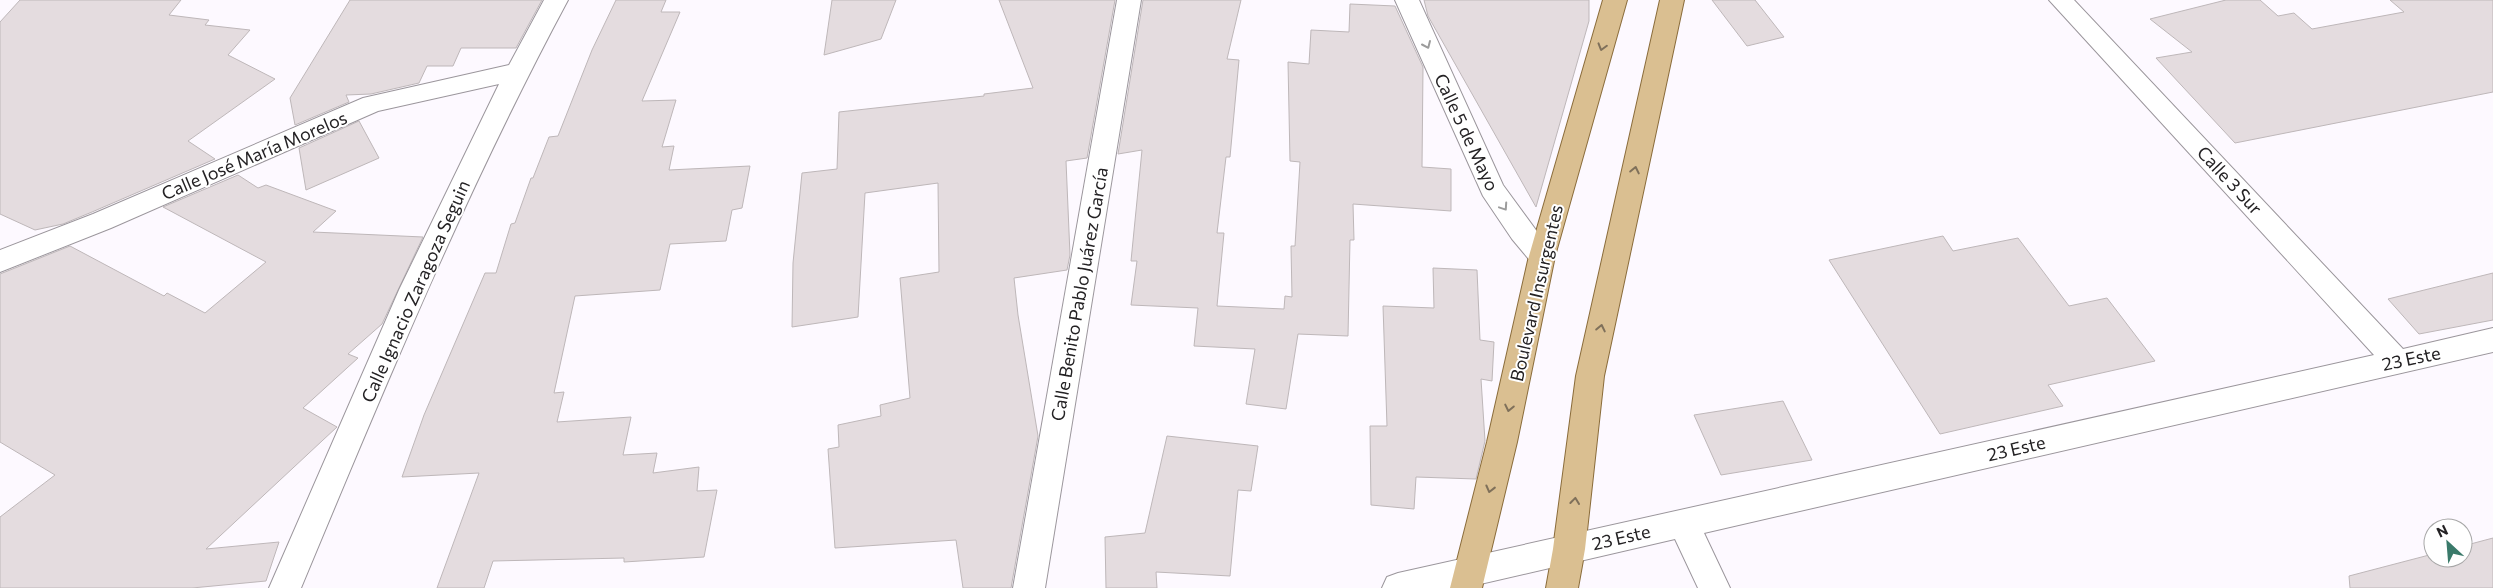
<svg xmlns="http://www.w3.org/2000/svg" width="2493" height="588" viewBox="0 0 2493 588" font-family="Commissioner,sans-serif">
<style>
.building{fill:#e4dcdf;stroke:#beb7b9}
.lines{fill:none;stroke-linecap:round;stroke-linejoin:round}
.minor-casing{stroke:#9b969c;stroke-width:2}
.major-casing{stroke:#8a6c3b;stroke-width:2}
.minor{fill:#fff;fill-rule:evenodd}
.major{fill:#dabf91;fill-rule:evenodd}
.oneway{stroke:#9c9c9c}
.oneway2{stroke:#7f705a}
.labels{text-anchor:middle;dominant-baseline:central;stroke-width:4;stroke-linejoin:round;paint-order:stroke}
.street-label{font-size:18px;fill:#242224;stroke:#fff}
</style>
<rect width="100%" height="100%" fill="#fdf9ff"/>
<!-- building -->
<g class="building">
<polygon points="20,0 181,0 169,15 209,20 205,25 250,30 228,55 275,79 188,141 215,159 92,212 63,224 35,230 0,214 0,22"/>
<polygon points="350,0 542,0 516,48 461,48 453,66 427,66 419,83 371,94 346,95 349,102 295,125 290,98"/>
<polygon points="616,0 666,0 661,12 680,12 642,101 676,100 662,147 674,146 669,170 750,166 742,208 732,210 726,241 670,244 660,290 575,296 554,393 564,392 557,422 631,417 623,455 657,453 653,473 699,467 697,491 717,490 704,557 624,562 624,558 493,561 484,588 437,588 479,473 402,477 424,415 485,273 496,273 511,224 515,223 531,178 533,178 549,137 558,136 592,50"/>
<polygon points="832,0 896,0 881,39 824,55"/>
<polygon points="999,0 1115,0 1087,158 1066,161 1070,255 1067,270 1014,278 1018,315 1038,436 1011,588 963,588 956,540 835,548 828,449 839,447 838,425 881,416 880,405 910,398 900,278 939,272 938,183 865,193 858,317 792,327 793,263 802,173 837,169 839,112 984,96 984,94 1033,88"/>
<polygon points="1143,0 1241,0 1227,59 1239,60 1230,157 1226,157 1217,233 1224,233 1217,306 1284,309 1285,296 1292,297 1291,246 1295,246 1300,162 1290,161 1288,62 1309,64 1311,30 1349,32 1350,4 1395,6 1423,67 1422,167 1451,169 1451,211 1353,204 1354,240 1350,240 1348,336 1298,334 1286,409 1246,404 1255,349 1194,346 1198,308 1131,305 1137,261 1131,261 1142,150 1118,154"/>
<polygon points="1424,0 1589,0 1589,21 1536,207 1428,16"/>
<polygon points="1712,0 1755,0 1784,37 1747,46"/>
<polygon points="2226,0 2260,0 2278,16 2294,13 2312,29 2404,12 2390,0 2493,0 2493,92 2235,143 2156,58 2192,52 2150,19"/>
<polygon points="359,121 379,158 306,190 299,148"/>
<polygon points="238,175 258,188 266,185 336,211 313,232 423,237 382,324 348,354 358,358 303,408 337,427 206,549 279,542 266,581 192,588 0,588 0,517 55,475 0,442 0,274 70,246 164,296 167,293 205,313 266,262 163,207"/>
<polygon points="1943,236 1953,251 2018,238 2069,306 2107,298 2155,361 2048,385 2063,406 1940,434 1829,260"/>
<polygon points="1433,268 1477,270 1480,340 1494,342 1492,381 1481,379 1485,441 1476,479 1416,477 1414,509 1371,505 1370,426 1387,426 1383,306 1434,308"/>
<polygon points="2493,273 2493,320 2419,334 2388,299"/>
<polygon points="1783,401 1812,460 1721,475 1694,415"/>
<polygon points="1167,436 1258,446 1251,491 1238,490 1230,576 1156,572 1157,588 1106,588 1105,537 1145,533"/>
<polygon points="2493,538 2493,588 2350,588 2349,576 2433,554 2433,558 2463,558 2463,546"/>
</g>
<g class="lines">
<!-- minor casing -->
<g class="minor-casing">
<g id="minor">
<path d="M544 0H568C466 190 384 389 301 588H269L399 290 499 84 378 111 111 228 0 272V250L93 214 363 98 509 65Z"/>
<polygon points="1117,0 1141,0 1045,588 1013,588"/>
<polygon points="1395,0 1419,0 1503,185 1555,256 1552,263 1542,267 1532,263 1512,239 1483,196"/>
<polygon points="2049,0 2074,0 2403,349 2493,328 2493,352 1704,533 1730,588 1698,588 1675,539 1463,588 1382,588 1387,577 1398,573 2374,355"/>
</g>
</g>
<!-- major casing -->
<g class="major-casing">
<g id="major">
<polygon points="1603,0 1627,0 1555,256 1517,442 1482,588 1450,588 1487,442 1529,256"/>
<polygon points="1660,0 1684,0 1604,376 1585,549 1578,588 1546,588 1553,549 1576,376"/>
</g>
</g>
<!-- minor -->
<use href="#minor" class="minor"/>
<!-- major -->
<use href="#major" class="major"/>
</g>
<!-- one-way arrows -->
<defs><path id="oneway-chevron" d="M-2-3.5L2.5 0L-2 3.5" fill="none" stroke-width="1.6" stroke-linecap="round" stroke-linejoin="round" transform="scale(1.25)"/></defs>
<g class="oneway">
<use href="#oneway-chevron" transform="translate(1427 45) rotate(66)"/>
<use href="#oneway-chevron" transform="translate(1504 207) rotate(56)"/>
</g>
<g class="oneway2">
<use href="#oneway-chevron" transform="translate(1602 47) rotate(106)"/>
<use href="#oneway-chevron" transform="translate(1635 170) rotate(-78)"/>
<use href="#oneway-chevron" transform="translate(1601 328) rotate(-78)"/>
<use href="#oneway-chevron" transform="translate(1509 408) rotate(102)"/>
<use href="#oneway-chevron" transform="translate(1490 489) rotate(104)"/>
<use href="#oneway-chevron" transform="translate(1575 501) rotate(-83)"/>
</g>
<g class="labels">
<!-- street labels -->
<g class="street-label">
<text transform="translate(1467 132) rotate(65)">Calle 5 de Mayo</text>
<text transform="translate(254 155) rotate(-23)">Calle José María Morelos</text>
<text transform="translate(2230 180) rotate(47)">Calle 3 Sur</text>
<text transform="translate(415 291) rotate(-66)">Calle Ignacio Zaragoza Seguin</text>
<text transform="translate(1536 293) rotate(-77)">Boulevard Insurgentes</text>
<text transform="translate(1079 294) rotate(-80)">Calle Benito Pablo Juárez García</text>
<text transform="translate(2411 358) rotate(-12)">23 Este</text>
<text transform="translate(2016 448) rotate(-13)">23 Este</text>
<text transform="translate(1621 537) rotate(-13)">23 Este</text>
</g>
</g>
<!-- north arrow -->
<g transform="translate(2448 543) rotate(334)"><circle r="24" fill="#ffffff" stroke="#a7a7a7"/>
<path d="M0-4L9 19L0 12L-9 19Z" fill="#3a7a6a"/>
<text y="-8" font-size="14" font-weight="bold" text-anchor="middle" fill="#242224">N</text>
</g>
</svg>
